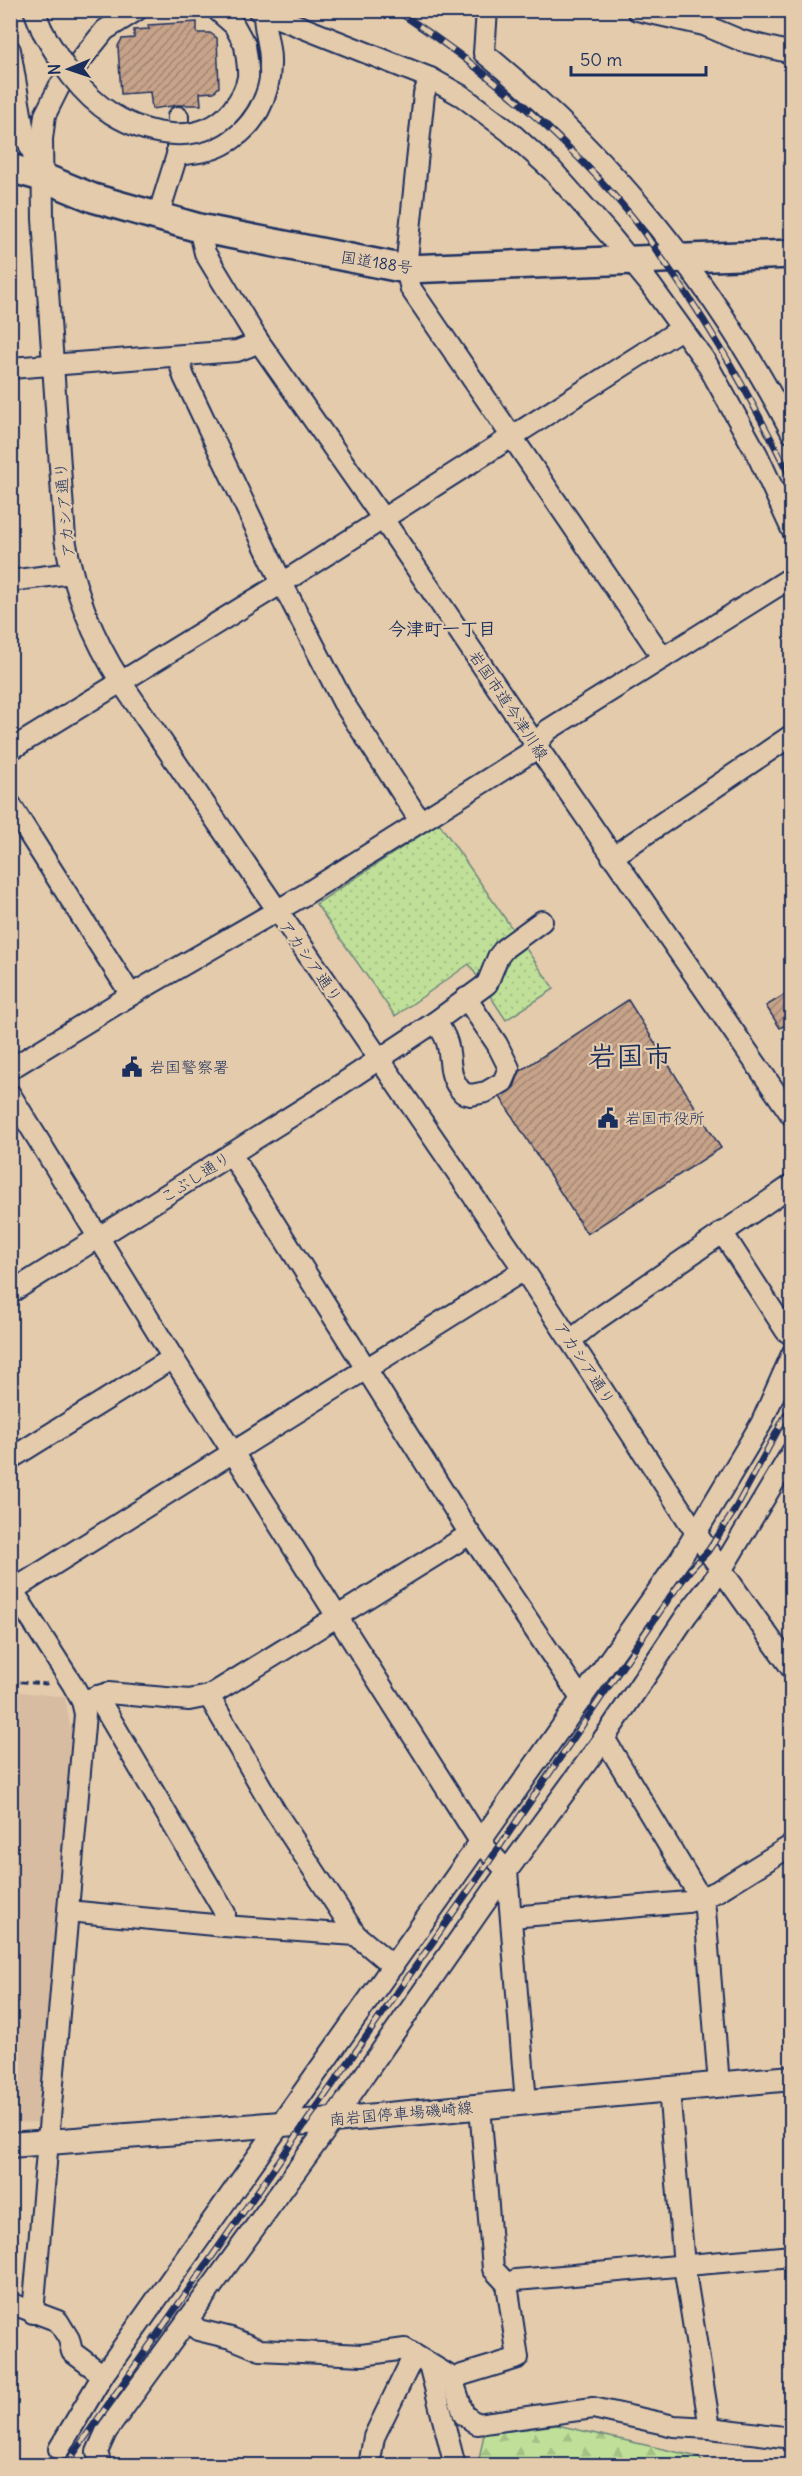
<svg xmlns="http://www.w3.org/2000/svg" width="802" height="2476" viewBox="0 0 802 2476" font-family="Delius,'Klee One',sans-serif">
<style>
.built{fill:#d7bca1}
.green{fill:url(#green-dots);stroke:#6e887c;stroke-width:1.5}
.forest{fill:url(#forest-firs);stroke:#6e887c;stroke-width:1.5}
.building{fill:url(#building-hatch);stroke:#1b2f5e;stroke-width:1.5}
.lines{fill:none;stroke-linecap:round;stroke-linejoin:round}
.minor-casing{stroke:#1b2f5e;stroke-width:24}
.major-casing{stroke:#1b2f5e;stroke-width:28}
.highway-casing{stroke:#1b2f5e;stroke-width:32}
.path{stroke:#1b2f5e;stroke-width:3;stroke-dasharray:6 4.5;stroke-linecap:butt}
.minor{stroke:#e4cbac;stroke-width:20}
.major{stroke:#e4cbac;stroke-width:24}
.highway{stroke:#e4cbac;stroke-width:27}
.rail-casing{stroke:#1b2f5e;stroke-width:7}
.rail{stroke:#e4cbac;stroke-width:4.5;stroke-dasharray:14;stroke-linecap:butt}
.minor-bridge-casing{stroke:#1b2f5e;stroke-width:24;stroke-linecap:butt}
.minor-bridge{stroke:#e4cbac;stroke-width:20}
.labels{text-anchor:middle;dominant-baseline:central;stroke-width:4.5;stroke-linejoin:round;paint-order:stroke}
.street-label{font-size:16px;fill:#1b2f5e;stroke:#e4cbac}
.poi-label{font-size:16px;fill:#1b2f5e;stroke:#e4cbac;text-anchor:start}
.neighbourhood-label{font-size:18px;font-weight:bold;fill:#1b2f5e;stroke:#e4cbac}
.town-label{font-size:28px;font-weight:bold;fill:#1b2f5e;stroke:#e4cbac}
</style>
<defs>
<pattern id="green-dots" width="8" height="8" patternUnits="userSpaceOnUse" patternTransform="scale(1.5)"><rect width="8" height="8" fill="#c0e099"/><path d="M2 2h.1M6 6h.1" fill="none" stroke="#a4c086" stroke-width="1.8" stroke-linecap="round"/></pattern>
<pattern id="forest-firs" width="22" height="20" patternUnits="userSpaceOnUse" patternTransform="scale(1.5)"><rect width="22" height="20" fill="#c0e099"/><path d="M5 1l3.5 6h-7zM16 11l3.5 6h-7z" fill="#a4c086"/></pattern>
<pattern id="building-hatch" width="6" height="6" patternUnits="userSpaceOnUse" patternTransform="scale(1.5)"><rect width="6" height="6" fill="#c7a389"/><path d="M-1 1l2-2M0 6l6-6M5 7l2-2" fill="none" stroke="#a18573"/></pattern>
</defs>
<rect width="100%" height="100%" fill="#e4cbac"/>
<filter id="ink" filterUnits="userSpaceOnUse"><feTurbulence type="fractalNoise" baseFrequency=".0167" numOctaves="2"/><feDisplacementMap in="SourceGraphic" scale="12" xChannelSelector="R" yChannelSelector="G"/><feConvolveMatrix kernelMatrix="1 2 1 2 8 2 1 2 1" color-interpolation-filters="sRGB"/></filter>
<g filter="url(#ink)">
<!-- built -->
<polygon class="built" points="11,1691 65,1697 72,1736 41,2122 11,2123"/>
<!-- green -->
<polygon class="green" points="439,823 554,989 506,1020 469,964 395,1016 316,904"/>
<!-- forest -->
<polygon class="forest" points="557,2425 698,2457 705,2465 478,2465 484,2434"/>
<!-- building -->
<g class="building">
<polygon points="197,22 197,33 210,33 217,38 219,87 214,92 200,93 201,105 178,105 152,109 150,92 121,94 118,46 122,39 134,38 134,30 149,29 148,25"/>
<polygon points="792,990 792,1021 780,1028 766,1006"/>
<polygon points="628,1000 721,1148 587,1234 500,1097 514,1087 520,1071"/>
</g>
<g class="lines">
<!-- minor casing -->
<g class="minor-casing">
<g id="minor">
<polyline points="34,10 42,30"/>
<path d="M137 10 105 30 59 87 45 115 42 139 43 219 65 539C74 591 92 637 121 682L524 1270 708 1551 792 1669"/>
<polyline points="217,10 234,25 245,45"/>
<polyline points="258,10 430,78 462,96 510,132 552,170 608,233 649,283 706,362 757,454 792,530"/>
<path d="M487 10 484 53C615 160 714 283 792 433"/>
<polyline points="637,10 704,25 742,41 792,53"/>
<polyline points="10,50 24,132 38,166"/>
<polyline points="430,78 424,94 406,269 411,289 663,658"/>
<polyline points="177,149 178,117"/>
<path d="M158 216 177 155C192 153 208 152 222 145 255 129 271 96 270 60 270 45 264 30 264 14"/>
<polyline points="199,228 205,253 257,339 383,519 536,745 792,1116"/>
<polyline points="178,357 184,377 282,583 343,702 420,821"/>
<polyline points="10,368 237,351 250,346 257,339"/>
<polyline points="10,581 71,573"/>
<polyline points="10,750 282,583 681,329"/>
<polyline points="10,804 131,995"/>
<polyline points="612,857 792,735"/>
<path d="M435 1022C460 1050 440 1069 463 1093L471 1095 486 1092 503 1082 509 1068 497 1044 466 998"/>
<polyline points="10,1069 131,995 304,895 528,754 548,730 792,577"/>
<polyline points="10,1094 173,1358 481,1843 507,1871 526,2103"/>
<polyline points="231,1154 470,1534 582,1700"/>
<polyline points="722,1232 786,1331 792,1335"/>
<polyline points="10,1293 328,1093 435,1022 487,984 498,957 505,948 542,921"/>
<polyline points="571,1340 596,1320 792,1185"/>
<polyline points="10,1459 173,1358"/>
<polyline points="10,1586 73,1685 82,1701 85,1714 33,2313"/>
<polyline points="13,1590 524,1270"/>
<polyline points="97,1696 225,1913 224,1926"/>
<polyline points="209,1696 275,1811 356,1935 393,1966"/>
<polyline points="82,1701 108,1693 189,1700 209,1696 470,1534"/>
<polyline points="604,1738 700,1897 705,1910 719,2085"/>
<polyline points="68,1911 224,1926 356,1935"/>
<polyline points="511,1917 688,1902 716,1892 792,1845"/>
<polyline points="669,2089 684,2266 710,2428 792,2438"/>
<polyline points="480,2106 493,2269 507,2284 516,2280 792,2256"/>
<polyline points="10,2303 58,2321 69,2339 72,2352 103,2375"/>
<polyline points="188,2319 198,2330 231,2338 260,2350 362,2355 405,2349 448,2375 453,2381 464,2415 477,2424 593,2408 674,2426 710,2428"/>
<polyline points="429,2364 455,2466"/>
<polyline points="453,2381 462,2375 518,2358 507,2284"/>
<polyline points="59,2449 103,2375 681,1558 761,1424 792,1354"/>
<polyline points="101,2466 97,2452 106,2432 333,2120 507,1871 601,1743 686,1616 722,1569 792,1452"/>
<polyline points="369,2466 374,2437 414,2355"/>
</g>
</g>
<!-- major casing -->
<g class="major-casing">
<polyline id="major" points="10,2145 333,2120 792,2078"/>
</g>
<!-- highway casing -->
<g class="highway-casing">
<polyline id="highway" points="10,168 42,177 93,198 199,228 406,269 792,254"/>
</g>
<!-- path -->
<polyline class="path" points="10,1681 46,1684 50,1682"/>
<!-- minor -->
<use href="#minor" class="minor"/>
<!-- major -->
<use href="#major" class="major"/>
<!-- highway -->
<use href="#highway" class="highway"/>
<!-- rail casing -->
<g class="rail-casing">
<g id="rail">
<path d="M396 10C482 67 563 134 629 213 641 227 651 243 661 257 712 328 754 402 792 481"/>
<polyline points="65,2466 493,1856 667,1601 691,1569 708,1551 733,1513 792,1404"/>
</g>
</g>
<!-- rail -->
<use href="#rail" class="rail"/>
<!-- minor-bridge casing -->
<g class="minor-bridge-casing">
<path id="minor-bridge" d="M42 30C60 62 80 94 112 114 148 136 202 147 232 110 240 100 246 90 248 77 249 67 246 55 245 45"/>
</g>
<!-- minor-bridge -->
<use href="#minor-bridge" class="minor-bridge"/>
</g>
</g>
<!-- icons -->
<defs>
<g id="civic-bare" transform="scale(1.62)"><path d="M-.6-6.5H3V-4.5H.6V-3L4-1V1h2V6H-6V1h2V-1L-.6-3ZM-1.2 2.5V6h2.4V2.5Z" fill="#1b2f5e" stroke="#e4cbac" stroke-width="2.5" paint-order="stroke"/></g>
</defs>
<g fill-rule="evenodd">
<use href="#civic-bare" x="132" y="1067"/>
<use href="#civic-bare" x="608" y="1118"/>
</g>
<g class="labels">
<!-- street labels -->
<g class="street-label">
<text transform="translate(377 262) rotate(9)">国道188号</text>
<text transform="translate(64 510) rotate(-95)">アカシア通り</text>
<text transform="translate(509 705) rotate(56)">岩国市道今津川線</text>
<text transform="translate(311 961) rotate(55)">アカシア通り</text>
<text transform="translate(195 1177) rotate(-33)">こぶし通り</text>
<text transform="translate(585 1363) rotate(57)">アカシア通り</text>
<text transform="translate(401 2113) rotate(-5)">南岩国停車場磯崎線</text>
</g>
<!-- poi labels -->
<g class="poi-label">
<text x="149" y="1067">岩国警察署</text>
<text x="625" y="1118">岩国市役所</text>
</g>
<!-- neighbourhood labels -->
<g class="neighbourhood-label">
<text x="442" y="628">今津町一丁目</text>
</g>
<!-- town labels -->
<g class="town-label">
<text x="630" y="1056">岩国市</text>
</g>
</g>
<!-- margin -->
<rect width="802" height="2476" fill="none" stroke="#e4cbac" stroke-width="36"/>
<rect x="18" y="18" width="766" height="2440" fill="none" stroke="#1b2f5e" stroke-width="2" filter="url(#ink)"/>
<!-- north arrow -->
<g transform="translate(69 69) rotate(268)" stroke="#e4cbac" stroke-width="4.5" paint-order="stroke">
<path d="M0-4.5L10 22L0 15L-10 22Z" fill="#1b2f5e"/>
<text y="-9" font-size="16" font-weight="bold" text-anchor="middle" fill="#1b2f5e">N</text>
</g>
<!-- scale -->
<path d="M571 66v9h135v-9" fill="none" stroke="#1b2f5e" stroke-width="3"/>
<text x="580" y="66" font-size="18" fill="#1b2f5e" stroke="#e4cbac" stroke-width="4.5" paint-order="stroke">50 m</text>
</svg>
